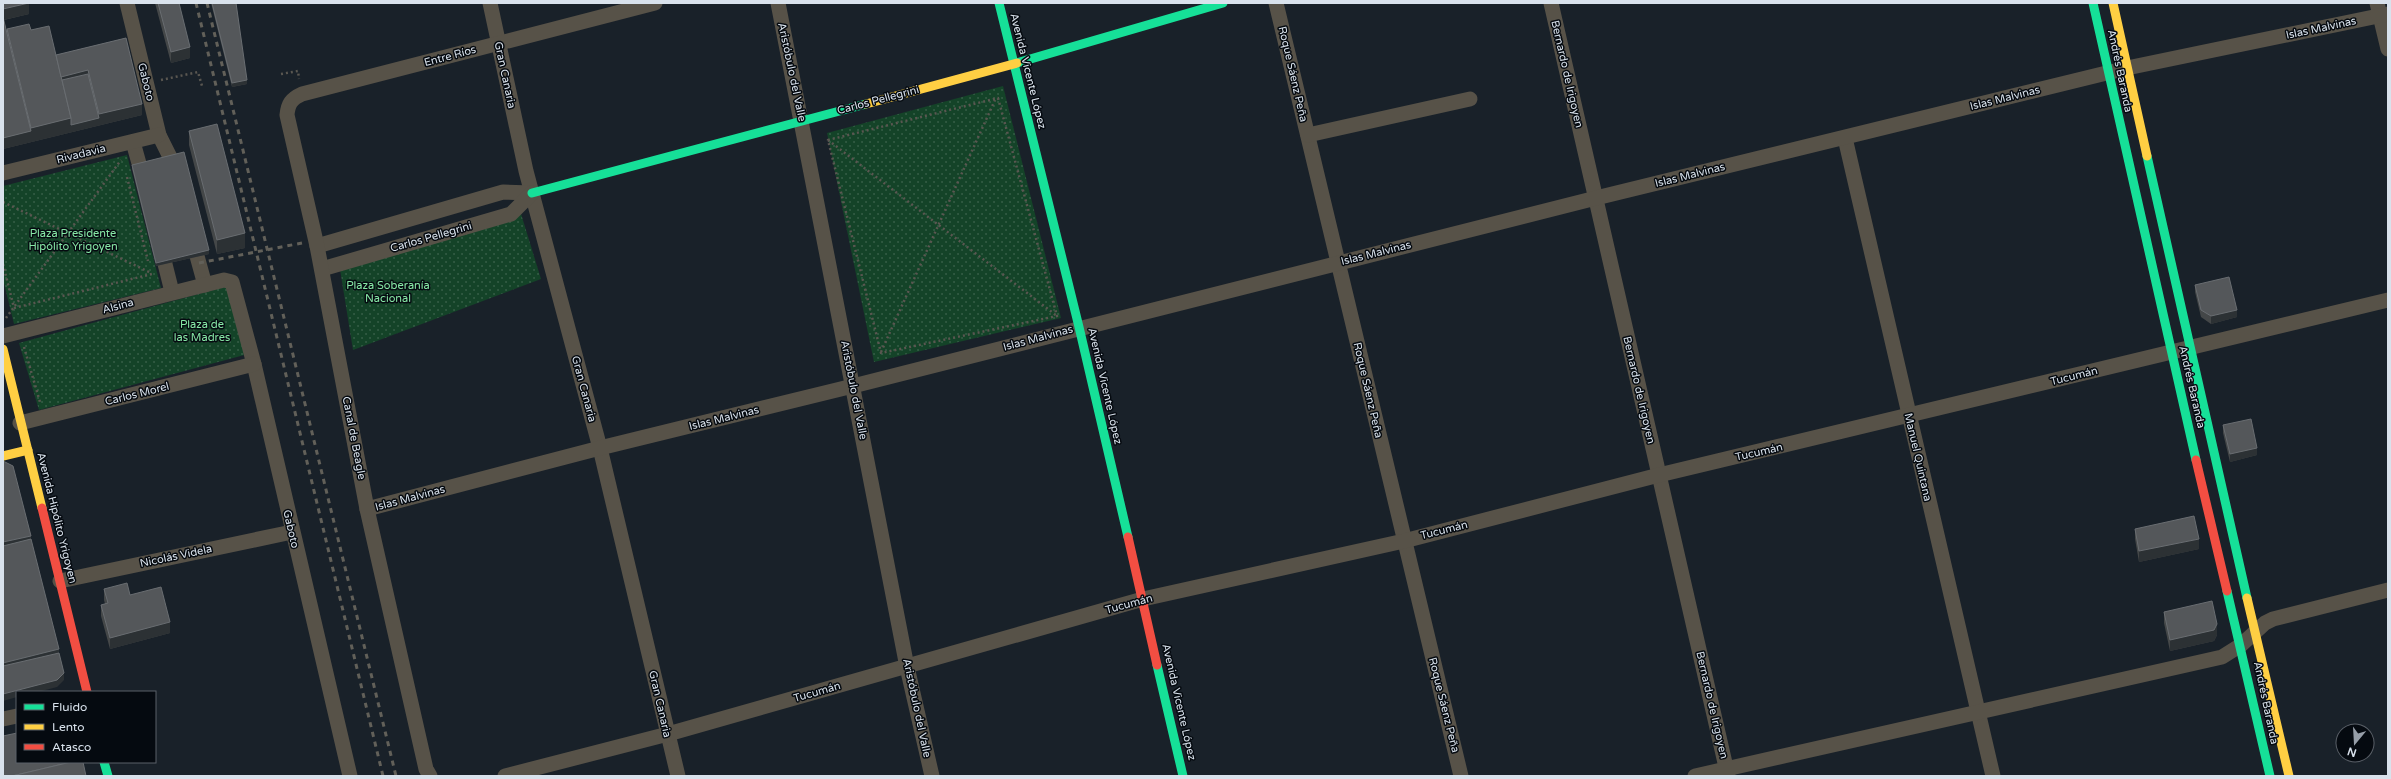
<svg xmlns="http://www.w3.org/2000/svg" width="2391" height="779" viewBox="0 0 2391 779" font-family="'Varela Round',sans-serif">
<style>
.park{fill:url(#park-dots)}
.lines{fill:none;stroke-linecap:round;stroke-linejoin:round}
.path{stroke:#5a5751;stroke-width:2.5;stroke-dasharray:2 3;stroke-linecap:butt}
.street{stroke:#575248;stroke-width:15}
.fast{stroke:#16e098;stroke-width:9}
.slow{stroke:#ffcf43;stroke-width:9}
.jam{stroke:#f24e42;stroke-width:9}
.rail{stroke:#626059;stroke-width:3;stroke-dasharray:5 5;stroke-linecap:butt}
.wall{fill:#444748}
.shaded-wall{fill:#2c3134}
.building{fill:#54575a;stroke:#696d71}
.labels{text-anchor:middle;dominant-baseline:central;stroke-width:3;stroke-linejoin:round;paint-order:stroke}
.street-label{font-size:11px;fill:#d9e2ec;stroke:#050a10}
.park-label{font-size:11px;fill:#87e8a6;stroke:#050a10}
</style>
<defs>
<pattern id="park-dots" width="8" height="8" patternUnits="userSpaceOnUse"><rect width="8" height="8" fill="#144328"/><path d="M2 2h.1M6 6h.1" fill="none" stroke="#365e47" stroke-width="1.8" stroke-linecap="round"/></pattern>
</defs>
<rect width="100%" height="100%" fill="#192129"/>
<!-- park -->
<g class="park">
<polygon points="1003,86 1061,318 874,362 827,133"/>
<polygon points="127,155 161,288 14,324 3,279 3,186"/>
<polygon points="518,204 541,279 353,350 339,263"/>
<polygon points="228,286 248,354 39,410 19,343"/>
</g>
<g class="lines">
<!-- path -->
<g class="path">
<polyline points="281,74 298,71 299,79"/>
<polyline points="161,80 198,72 202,86"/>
<polygon points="998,98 1057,316 881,353 828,140"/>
<polyline points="828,140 1057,316"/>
<polyline points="127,177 148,261"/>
<polyline points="3,202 151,273"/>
<polyline points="3,264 14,308"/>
<polyline points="14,308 152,274"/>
<polyline points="6,318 121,160"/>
<polyline points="24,347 40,402"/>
<polyline points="881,352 995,100"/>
</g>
<!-- street -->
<g class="street">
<polyline points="127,3 159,135 171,159"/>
<polyline points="490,3 526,171 600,448 678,776"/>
<polyline points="778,3 907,667 932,776"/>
<polyline points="1276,3 1461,776"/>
<polyline points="1551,3 1728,776"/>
<polyline points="2377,3 2388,49"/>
<polyline points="1308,135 1470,99"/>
<polyline points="1845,138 1993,776"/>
<polyline points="133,142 140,167"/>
<polyline points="3,173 159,135"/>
<polyline points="317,246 503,192 532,193"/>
<polyline points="197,256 205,285"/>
<polyline points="165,264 172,292"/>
<polyline points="322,269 511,214 532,193"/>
<polyline points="3,336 224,280 232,282 254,364 350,776"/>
<polyline points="20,423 254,364"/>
<polyline points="367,509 600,448 853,386 1596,198 2127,68 2388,14"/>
<polyline points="60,581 292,532"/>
<polyline points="3,719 17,716"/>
<path d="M430 776 426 769 367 509 317 246 287 115C288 104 291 99 302 94L655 3"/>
<polyline points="505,776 668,734 1143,599 1404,541 1659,475 2388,300"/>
<polyline points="1695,776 2222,657 2241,645 2265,623 2273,619 2388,590"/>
</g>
<!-- fast -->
<g class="fast">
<polyline points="999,3 1079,327 1128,537"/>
<polyline points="2093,3 2196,460"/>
<polyline points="1017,63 1223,3"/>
<polyline points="2147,156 2247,598"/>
<polyline points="532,193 866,104"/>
<polyline points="2227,591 2270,776"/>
<polyline points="1157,665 1183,776"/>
<polyline points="104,762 108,776"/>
</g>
<!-- slow -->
<g class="slow">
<polyline points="2113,3 2147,156"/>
<polyline points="866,104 1017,63"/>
<polyline points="3,349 42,508"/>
<polyline points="3,456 28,450"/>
<polyline points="2247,598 2289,776"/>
</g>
<!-- jam -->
<g class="jam">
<polyline points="2196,460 2227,591"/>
<polyline points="42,508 87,692"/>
<polyline points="1128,537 1157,665"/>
</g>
<!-- rail -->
<g class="rail">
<polyline points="196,3 383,776"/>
<polyline points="207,3 396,776"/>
<polyline points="199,263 302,243"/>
</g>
</g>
<!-- wall -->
<g class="wall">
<polygon points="3,3 29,14 4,20 7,34 7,29 31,30 56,55 126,38 142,115 3,149"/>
<polygon points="155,3 179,3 190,58 171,63"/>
<polygon points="211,3 236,3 247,84 232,87"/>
<polygon points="189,131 245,248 217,254 189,145"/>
<polygon points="132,165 209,254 156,266 132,169"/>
<polygon points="2195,285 2237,317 2211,324 2201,317 2195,292"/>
<polygon points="2223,425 2257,455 2230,462 2223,433"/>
<polygon points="2135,529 2199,549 2139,562 2135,539"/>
<polygon points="104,589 130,595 170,633 110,649 101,616 101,605 105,604 104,600"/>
<polygon points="2164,612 2217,635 2214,641 2170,651 2164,623"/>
</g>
<!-- shaded-wall -->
<g class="shaded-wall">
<polygon points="29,3 29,14 3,20 3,9"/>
<polygon points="190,47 190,58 171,63 171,52"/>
<polygon points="88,70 88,81 62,88 60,77"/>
<polygon points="247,80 247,84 232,87 232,83"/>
<polygon points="142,104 142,115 3,149 3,138 31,131 31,128 71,118 99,118 99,114"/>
<polygon points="245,233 245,248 217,254 217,240"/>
<polygon points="209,250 209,254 156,266 156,263"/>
<polygon points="2237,310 2237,317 2211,324 2211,316"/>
<polygon points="2257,448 2257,455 2230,462 2230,454"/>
<polygon points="31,536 31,550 3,557 3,542"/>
<polygon points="2199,539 2199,549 2139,562 2139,551"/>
<polygon points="170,622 170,633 110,649 110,638"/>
<polygon points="2217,624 2217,635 2214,641 2170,651 2170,640"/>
<polygon points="59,649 59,660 3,673 3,663"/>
<polygon points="64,673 64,680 57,687 38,692 17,692 17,697 3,701 3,694"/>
</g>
<!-- building -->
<g class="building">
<polygon points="3,3 29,3 3,9"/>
<polygon points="158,3 179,3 190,47 171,52"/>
<polygon points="212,3 236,3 247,80 232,83"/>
<polygon points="3,17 31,131 3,138"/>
<polygon points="29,24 31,30 49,26 71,118 31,128 7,29"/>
<polygon points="126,38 142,104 99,114 88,70 61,77 56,55"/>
<polygon points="88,74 99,118 71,125 71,118 62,80"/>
<polygon points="217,124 245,233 217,240 189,131"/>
<polygon points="184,152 209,250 156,263 132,165"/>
<polygon points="2229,277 2237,310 2211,316 2201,310 2195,285"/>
<polygon points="2251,419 2257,448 2230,454 2223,425"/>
<polygon points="3,461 13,466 31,536 3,542"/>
<polygon points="2194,516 2199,539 2139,551 2135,529"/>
<polygon points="31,539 59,649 3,663 3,546"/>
<polygon points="127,583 130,595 161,587 170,622 110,638 101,605 108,603 104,589"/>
<polygon points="2212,601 2217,624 2214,630 2170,640 2164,612"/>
<polygon points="59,653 64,673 57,680 3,694 3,666"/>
<polygon points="17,733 17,762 71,762 12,776 3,776 3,736"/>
<polygon points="71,762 83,762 86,776 12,776"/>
</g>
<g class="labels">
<!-- street labels -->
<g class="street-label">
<text transform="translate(2321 28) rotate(-12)">Islas Malvinas</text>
<text transform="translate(450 56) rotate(-15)">Entre Ríos</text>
<text transform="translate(1028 71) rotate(76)">Avenida Vicente López</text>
<text transform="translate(2120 71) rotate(78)">Andrés Baranda</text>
<text transform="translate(792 72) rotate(78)">Aristóbulo del Valle</text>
<text transform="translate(1293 74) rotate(77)">Roque Sáenz Peña</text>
<text transform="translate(1567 74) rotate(77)">Bernardo de Irigoyen</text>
<text transform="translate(505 75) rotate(78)">Gran Canaria</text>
<text transform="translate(146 82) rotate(76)">Gaboto</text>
<text transform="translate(2005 98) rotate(-14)">Islas Malvinas</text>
<text transform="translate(878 100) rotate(-15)">Carlos Pellegrini</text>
<text transform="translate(81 154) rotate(-14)">Rivadavia</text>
<text transform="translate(1690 175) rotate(-14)">Islas Malvinas</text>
<text transform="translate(431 237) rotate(-16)">Carlos Pellegrini</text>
<text transform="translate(1376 253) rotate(-14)">Islas Malvinas</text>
<text transform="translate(118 306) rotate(-15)">Alsina</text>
<text transform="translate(1038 338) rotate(-15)">Islas Malvinas</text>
<text transform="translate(2074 376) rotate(-14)">Tucumán</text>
<text transform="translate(1105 386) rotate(77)">Avenida Vicente López</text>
<text transform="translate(2192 387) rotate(77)">Andrés Baranda</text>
<text transform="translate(584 389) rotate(75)">Gran Canaria</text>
<text transform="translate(854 390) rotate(79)">Aristóbulo del Valle</text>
<text transform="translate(1368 390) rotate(77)">Roque Sáenz Peña</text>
<text transform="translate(1639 390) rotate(77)">Bernardo de Irigoyen</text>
<text transform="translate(137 394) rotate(-14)">Carlos Morel</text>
<text transform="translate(724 418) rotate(-14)">Islas Malvinas</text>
<text transform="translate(354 438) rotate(79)">Canal de Beagle</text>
<text transform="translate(1759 452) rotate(-13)">Tucumán</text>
<text transform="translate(1918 457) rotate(77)">Manuel Quintana</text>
<text transform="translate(410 498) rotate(-15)">Islas Malvinas</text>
<text transform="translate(57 518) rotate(76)">Avenida Hipólito Yrigoyen</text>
<text transform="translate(291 529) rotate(77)">Gaboto</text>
<text transform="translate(1444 530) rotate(-14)">Tucumán</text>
<text transform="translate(176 556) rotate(-12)">Nicolás Videla</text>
<text transform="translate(1129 604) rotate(-15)">Tucumán</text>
<text transform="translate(817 692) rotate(-16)">Tucumán</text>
<text transform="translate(1179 702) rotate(77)">Avenida Vicente López</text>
<text transform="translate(2266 703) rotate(78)">Andrés Baranda</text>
<text transform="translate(660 704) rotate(77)">Gran Canaria</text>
<text transform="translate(1444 705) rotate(76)">Roque Sáenz Peña</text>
<text transform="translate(1712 705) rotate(77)">Bernardo de Irigoyen</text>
<text transform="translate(917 708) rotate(78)">Aristóbulo del Valle</text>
</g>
<!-- park labels -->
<g class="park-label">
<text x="73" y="233">Plaza Presidente<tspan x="73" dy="13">Hipólito Yrigoyen</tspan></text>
<text x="388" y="285">Plaza Soberanía<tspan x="388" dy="13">Nacional</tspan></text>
<text x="202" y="324">Plaza de<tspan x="202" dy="13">las Madres</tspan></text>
</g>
</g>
<!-- border -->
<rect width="2391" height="779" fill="none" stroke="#d9e2ec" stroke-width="8"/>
<!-- legend -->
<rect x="16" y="691" width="140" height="72" fill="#050a10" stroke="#5a6068"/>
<rect x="24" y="704" width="20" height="6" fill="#16e098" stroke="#5a6068"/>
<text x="52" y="711" font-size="12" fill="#d9e2ec">Fluido</text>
<rect x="24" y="724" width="20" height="6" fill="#ffcf43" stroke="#5a6068"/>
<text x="52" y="731" font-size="12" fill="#d9e2ec">Lento</text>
<rect x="24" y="744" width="20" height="6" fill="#f24e42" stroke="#5a6068"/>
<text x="52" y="751" font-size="12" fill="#d9e2ec">Atasco</text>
<!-- north arrow -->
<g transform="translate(2355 743) rotate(198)"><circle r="19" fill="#050a10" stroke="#5a6068"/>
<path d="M0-3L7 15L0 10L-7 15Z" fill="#969ea8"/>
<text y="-6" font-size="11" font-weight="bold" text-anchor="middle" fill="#d9e2ec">N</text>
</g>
</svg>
